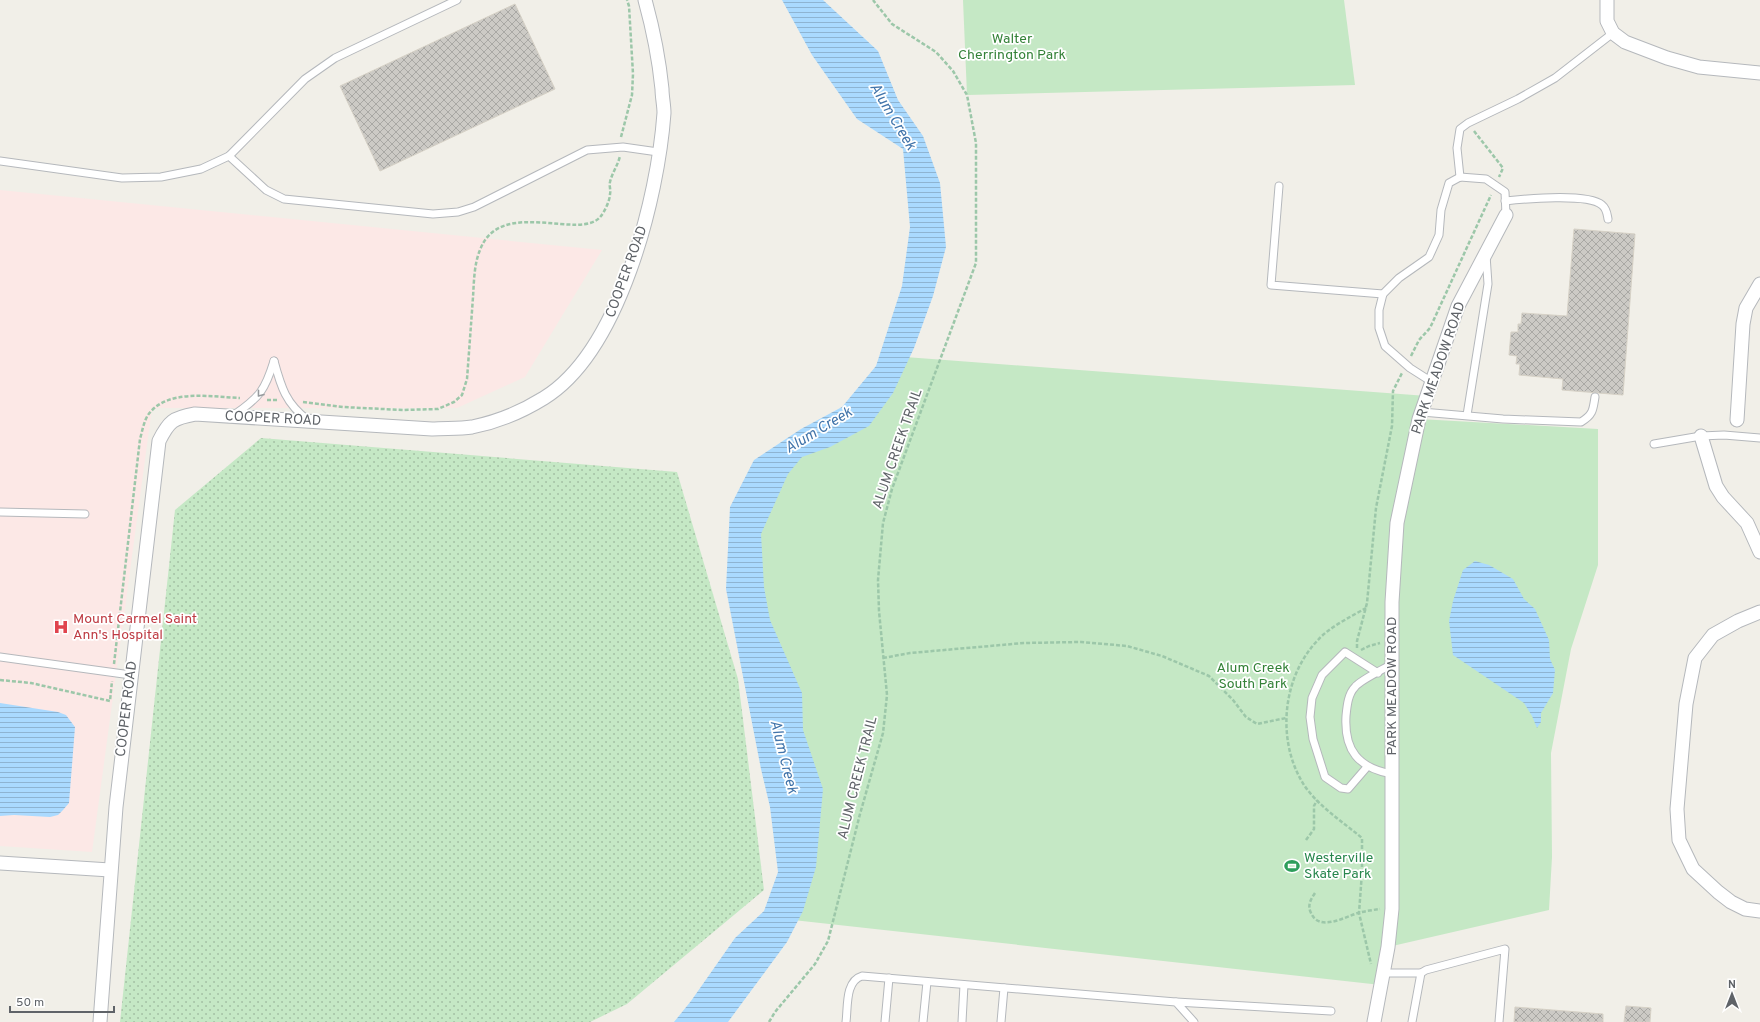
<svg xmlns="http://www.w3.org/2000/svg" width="1760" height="1022" viewBox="0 0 1760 1022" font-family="Overpass,sans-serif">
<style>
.medical{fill:#fce8e6}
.grass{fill:url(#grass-dots)}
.park{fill:#c5e8c5}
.water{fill:url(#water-rules)}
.building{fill:url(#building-cross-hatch);stroke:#d6d1c6}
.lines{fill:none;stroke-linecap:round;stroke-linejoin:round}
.service-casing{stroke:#b5b8bc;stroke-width:9}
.minor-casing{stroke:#b5b8bc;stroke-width:15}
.path{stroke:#9cc7a9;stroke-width:2.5;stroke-dasharray:4 2;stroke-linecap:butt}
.service{stroke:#fff;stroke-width:7}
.minor{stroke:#fff;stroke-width:13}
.oneway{stroke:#979a9d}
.labels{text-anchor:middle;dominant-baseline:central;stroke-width:3.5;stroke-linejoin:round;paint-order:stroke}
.park-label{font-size:14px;fill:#348238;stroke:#fff}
.street-label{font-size:14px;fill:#5f6368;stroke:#fff}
.health-label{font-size:14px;fill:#be3a42;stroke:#fff;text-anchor:start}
.leisure-label{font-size:14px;fill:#27864d;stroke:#fff;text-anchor:start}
.water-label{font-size:15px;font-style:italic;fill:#4174aa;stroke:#fff}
</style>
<defs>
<pattern id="grass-dots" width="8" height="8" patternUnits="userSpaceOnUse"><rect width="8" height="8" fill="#c5e8c5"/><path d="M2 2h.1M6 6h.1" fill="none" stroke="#a3c0a4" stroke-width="1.8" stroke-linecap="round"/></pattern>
<pattern id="water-rules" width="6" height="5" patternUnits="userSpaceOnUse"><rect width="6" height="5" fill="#aadaff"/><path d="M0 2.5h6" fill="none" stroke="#8eb4d2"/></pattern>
<pattern id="building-cross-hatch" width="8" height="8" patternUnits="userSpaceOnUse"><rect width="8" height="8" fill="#cccac5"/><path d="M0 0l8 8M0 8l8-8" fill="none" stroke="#a9a8a4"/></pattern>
</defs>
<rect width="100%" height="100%" fill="#f1efe8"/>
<!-- medical -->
<polygon class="medical" points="0,190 602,250 525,377 457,408 152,408 92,852 0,846"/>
<!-- grass -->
<polygon class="grass" points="261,438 677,472 738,679 764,890 627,1004 590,1022 120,1022 175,510"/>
<!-- park -->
<g class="park">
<polygon points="963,0 1344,0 1355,85 967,95"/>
<polygon points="892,356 1427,396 1419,419 1598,429 1598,565 1571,649 1551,753 1552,857 1549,910 1388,947 1381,985 784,919 746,528 776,457 855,412"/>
</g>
<!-- water -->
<g class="water">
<polygon points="782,0 823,0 878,51 898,100 923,136 940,183 946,247 933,296 914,348 893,393 869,426 830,447 802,457 788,474 761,534 764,587 770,620 802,693 803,730 823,789 816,867 803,911 787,942 728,1022 674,1022 691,1001 735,938 764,911 778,872 770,807 761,769 726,589 730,507 754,460 801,429 842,407 876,366 902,286 910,227 903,149 857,119 812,55"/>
<polygon points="1475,561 1489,565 1513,579 1524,599 1535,609 1549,640 1550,659 1555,670 1553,693 1541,713 1541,722 1537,728 1532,716 1524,703 1453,655 1449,621 1453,601 1463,570"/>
<polygon points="0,703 58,712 66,715 75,727 69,803 63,810 58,815 50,817 14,815 0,816"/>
</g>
<!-- building -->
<g class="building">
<polygon points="515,4 555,89 380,171 340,86"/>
<polygon points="1574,229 1635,234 1623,395 1562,390 1563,379 1519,375 1520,364 1516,364 1517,356 1509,355 1511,332 1518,332 1518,324 1521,324 1522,313 1567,316"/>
<polygon points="1626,1006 1651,1008 1650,1022 1624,1022"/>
<polygon points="1515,1007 1603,1014 1603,1022 1514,1022"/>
</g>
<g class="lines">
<!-- service casing -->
<g class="service-casing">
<g id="service">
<polyline points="229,156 266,190 284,199 433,214 458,212 474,207 587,150 623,147 658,152"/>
<polyline points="0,161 122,178 161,177 201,169 229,156 305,79 335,58 457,0"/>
<polyline points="1460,177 1457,148 1460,129 1468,123 1518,99 1555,78 1613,33"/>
<polyline points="1460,177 1486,179 1505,192 1506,215"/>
<polyline points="1279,186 1271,285 1383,294"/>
<path d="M1505 201C1524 199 1588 193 1602 205 1607 209 1607 214 1608 219"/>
<path d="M274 361C281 387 286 404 308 420"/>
<polyline points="1432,382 1410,368 1385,346 1379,328 1379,310 1383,294 1399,278 1429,257 1439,235 1441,210 1449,183 1460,177"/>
<path d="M1422 412 1503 419 1581 422C1593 415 1593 410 1595 397"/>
<path d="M234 415C260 397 265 390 274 361"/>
<polyline points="1467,415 1488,284 1486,255"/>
<polyline points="1654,444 1701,436 1724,435 1760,438"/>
<polyline points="0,512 85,514"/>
<polyline points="0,657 131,675"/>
<polyline points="1367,767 1348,789 1341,788 1325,777 1313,739 1310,717 1312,698 1322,675 1345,652 1378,673"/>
<path d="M1392 774C1358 768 1344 750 1346 716 1347 706 1348 694 1355 687 1360 680 1384 669 1392 664"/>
<polyline points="1383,973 1421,973 1426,970 1505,949 1499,1022"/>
<polyline points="1176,1002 1331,1011"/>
<path d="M846 1022C848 1007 845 981 862 976L1176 1002 1194 1022"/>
<polyline points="885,1022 889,978"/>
<polyline points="923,1022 927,982"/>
<polyline points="962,1022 964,985"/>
<polyline points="1001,1022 1004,988"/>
<polyline points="1412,1022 1421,973"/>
</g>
</g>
<!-- minor casing -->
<g class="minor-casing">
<g id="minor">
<polyline points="1607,0 1607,21 1613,33 1625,42 1667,58 1699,67 1760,73"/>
<polyline points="1737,420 1743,324 1746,308 1760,284"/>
<polyline points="1701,436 1716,486 1723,497 1747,523 1760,552"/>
<polyline points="1760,612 1738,621 1713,635 1695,658 1686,704 1677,809 1679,840 1693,869 1718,892 1731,902 1745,909 1760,911"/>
<polyline points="0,863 110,870"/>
<path d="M100 1022 116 807 159 441C169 421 173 418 195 414L432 429C445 428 459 429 472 427 497 422 523 411 544 398 620 351 658 197 664 113 664 105 662 97 662 89 659 59 653 29 645 0"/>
<polyline points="1374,1022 1388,947 1392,909 1392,602 1397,523 1419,419 1458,306 1506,215"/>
</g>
</g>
<!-- path -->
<g class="path">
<polyline points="1474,131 1503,168 1499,177"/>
<polyline points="621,137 632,95 633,74 629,6 627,0"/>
<polyline points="1411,356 1419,340 1430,328 1491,195"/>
<polyline points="267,400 278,400"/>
<path d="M303 402 343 407 403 410 438 409 454 402 462 395 467 379C469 352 471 325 473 297 474 282 474 264 480 250 500 196 582 242 601 216 605 211 610 200 610 194 611 190 609 186 610 182 612 173 618 165 620 156"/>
<path d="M1366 608C1352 616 1328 628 1318 640 1282 677 1276 741 1304 785 1318 806 1343 822 1362 838V872L1359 913 1371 964"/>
<polyline points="1357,648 1357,641 1367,603 1376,508 1392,426 1393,391 1402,373"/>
<polyline points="1361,650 1369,646 1380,643"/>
<polyline points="883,658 910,653 1024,643 1081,642 1127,646 1162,656 1209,676 1233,700 1246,717 1257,724 1286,718"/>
<path d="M114 664 140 439C142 432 144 421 148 415 167 388 212 397 240 398"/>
<polyline points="0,680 31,683 110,701 112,681"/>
<polyline points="1306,840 1314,829 1314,806 1317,800"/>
<path d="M1315 893C1311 899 1307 905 1311 913 1319 932 1345 917 1358 913 1365 911 1373 910 1380 909"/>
<polyline points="769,1022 775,1012 815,964 828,941 860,814 883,733 887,695 879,611 878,580 883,523 892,489 976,263 976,143 967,95 953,71 936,52 892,24 873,0"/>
</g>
<!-- service -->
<use href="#service" class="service"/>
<!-- minor -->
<use href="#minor" class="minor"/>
</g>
<!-- one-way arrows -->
<defs><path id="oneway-chevron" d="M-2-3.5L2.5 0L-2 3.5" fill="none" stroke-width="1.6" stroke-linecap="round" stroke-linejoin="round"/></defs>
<use class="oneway" href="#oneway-chevron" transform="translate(260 394) rotate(128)"/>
<!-- icons -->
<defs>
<g id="hospital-bare" transform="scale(1.2)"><path d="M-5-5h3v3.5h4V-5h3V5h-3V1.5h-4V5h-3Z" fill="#e0444e" stroke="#fff" stroke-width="2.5" paint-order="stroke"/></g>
<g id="stadium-bare" transform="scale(1.2)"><path d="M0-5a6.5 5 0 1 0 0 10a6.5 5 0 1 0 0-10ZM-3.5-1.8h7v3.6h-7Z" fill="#2e9e5b" stroke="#fff" stroke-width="2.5" paint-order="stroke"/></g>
</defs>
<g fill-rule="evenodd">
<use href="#hospital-bare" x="61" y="627"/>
<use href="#stadium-bare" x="1292" y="866"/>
</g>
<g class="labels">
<!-- park labels -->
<g class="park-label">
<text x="1012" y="39">Walter<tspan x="1012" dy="16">Cherrington Park</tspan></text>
<text x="1253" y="668">Alum Creek<tspan x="1253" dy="16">South Park</tspan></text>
</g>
<!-- street labels -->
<g class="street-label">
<text transform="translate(627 272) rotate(-70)">COOPER ROAD</text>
<text transform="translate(1439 368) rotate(-71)">PARK MEADOW ROAD</text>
<text transform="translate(273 419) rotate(3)">COOPER ROAD</text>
<text transform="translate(898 449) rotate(-71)">ALUM CREEK TRAIL</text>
<text transform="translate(1392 686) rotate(-90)">PARK MEADOW ROAD</text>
<text transform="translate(127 709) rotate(-83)">COOPER ROAD</text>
<text transform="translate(858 778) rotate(-76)">ALUM CREEK TRAIL</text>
</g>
<!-- health labels -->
<g class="health-label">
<text x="73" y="619">Mount Carmel Saint<tspan x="73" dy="16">Ann's Hospital</tspan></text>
</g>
<!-- leisure labels -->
<g class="leisure-label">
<text x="1304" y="858">Westerville<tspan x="1304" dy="16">Skate Park</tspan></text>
</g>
<!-- water labels -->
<g class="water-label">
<text transform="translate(892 117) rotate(59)">Alum Creek</text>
<text transform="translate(819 431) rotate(-31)">Alum Creek</text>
<text transform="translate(783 757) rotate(76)">Alum Creek</text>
</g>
</g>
<!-- north arrow -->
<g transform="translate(1732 994)" stroke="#ffffff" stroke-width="3" paint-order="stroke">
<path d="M0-3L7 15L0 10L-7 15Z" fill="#5f6368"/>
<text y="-6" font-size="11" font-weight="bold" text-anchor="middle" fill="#5f6368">N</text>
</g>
<!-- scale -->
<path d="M10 1006v6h104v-6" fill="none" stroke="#5f6368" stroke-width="2"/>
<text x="16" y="1006" font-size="12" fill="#5f6368" stroke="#ffffff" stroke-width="3" paint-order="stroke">50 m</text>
</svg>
